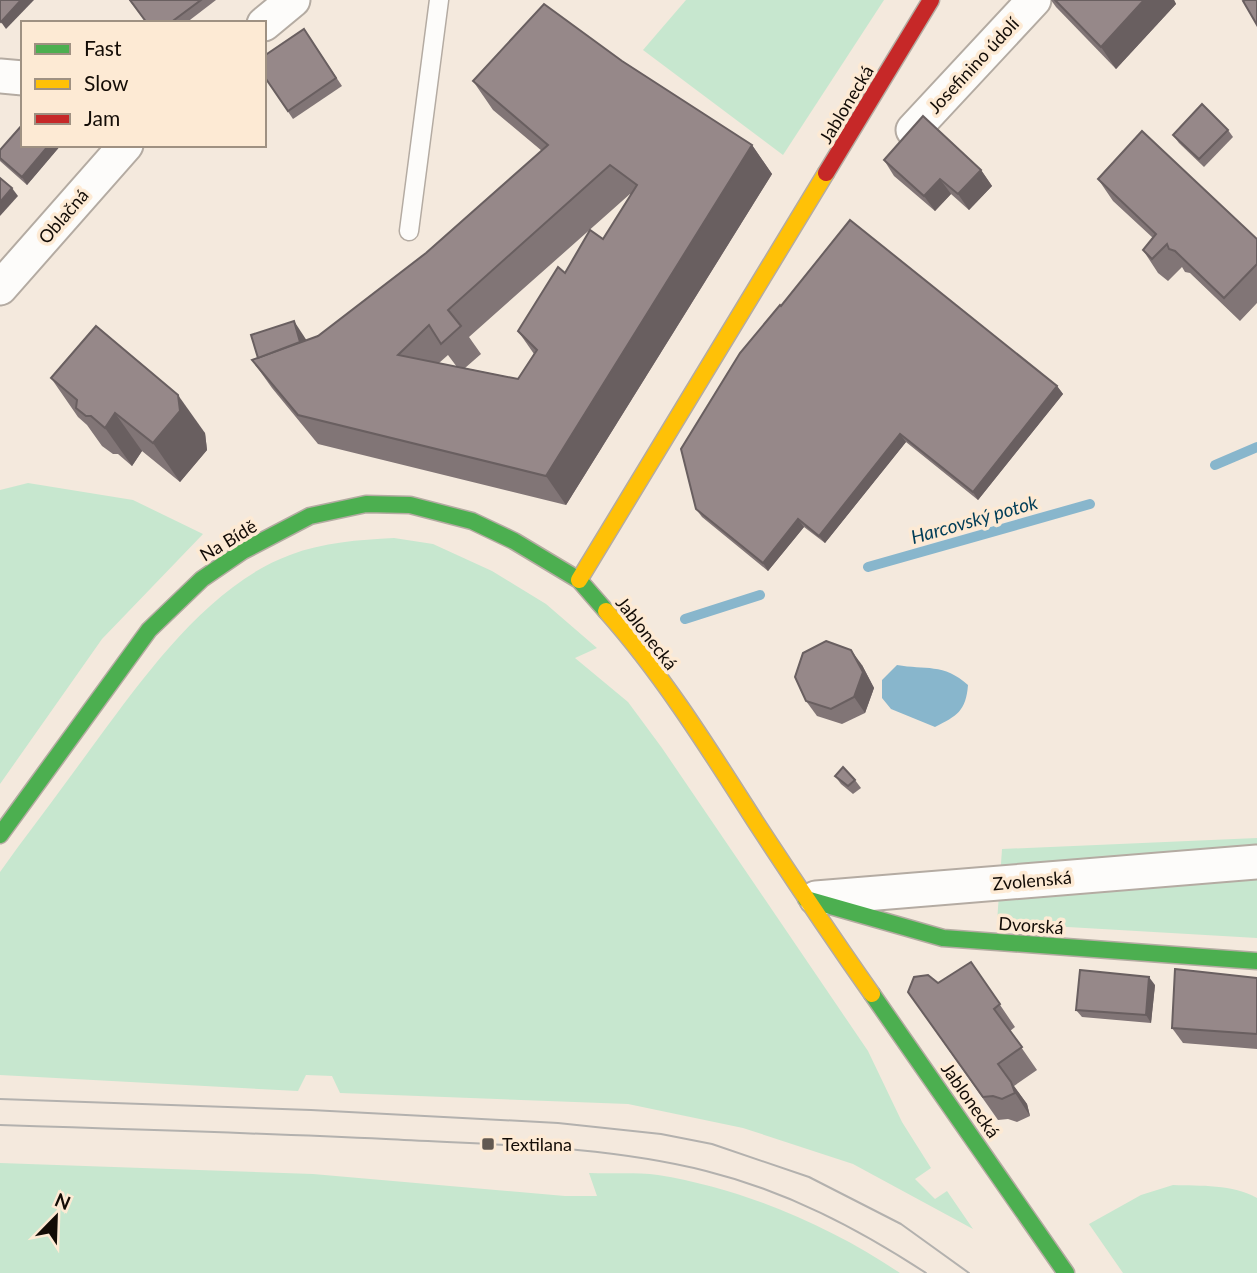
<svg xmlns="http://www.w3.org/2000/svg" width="1257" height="1273" viewBox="0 0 1257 1273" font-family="Lato,sans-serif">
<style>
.green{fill:#c7e7cf}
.water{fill:#88b6cc}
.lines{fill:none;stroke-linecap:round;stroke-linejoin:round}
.stream{stroke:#88b6cc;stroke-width:10}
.lane-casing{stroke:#b4aba2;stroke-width:21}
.street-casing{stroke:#b4aba2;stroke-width:37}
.fast-casing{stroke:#b4aba2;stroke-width:19}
.slow-casing{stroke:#b4aba2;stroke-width:19}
.jam-casing{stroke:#b4aba2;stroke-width:19}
.lane{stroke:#fdfcfa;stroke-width:18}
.street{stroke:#fdfcfa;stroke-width:33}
.fast{stroke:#4caf50;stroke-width:16}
.slow{stroke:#ffc107;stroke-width:16}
.jam{stroke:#c62828;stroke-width:16}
.tram{stroke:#b3b1ae;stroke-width:2}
.wall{fill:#817576;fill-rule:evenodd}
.shaded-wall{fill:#695f60}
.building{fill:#968889;stroke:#695f60;stroke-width:2;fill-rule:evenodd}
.poi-dot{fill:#625951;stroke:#fdead4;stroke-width:2.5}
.labels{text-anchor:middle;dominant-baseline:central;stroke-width:7;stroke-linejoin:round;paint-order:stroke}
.street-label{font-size:18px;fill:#130c06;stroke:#fdead4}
.poi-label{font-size:18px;fill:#130c06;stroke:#fdead4;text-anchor:start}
.water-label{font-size:19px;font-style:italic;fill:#003d57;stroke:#fdead4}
</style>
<rect width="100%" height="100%" fill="#f4e9dd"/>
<!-- green -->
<g class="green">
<polygon points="686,0 884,0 783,155 643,50"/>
<polygon points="28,483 133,500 203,534 102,639 0,784 0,490"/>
<path d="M394 538 433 544 492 571 546 604 597 648 575 658 628 702 662 748 868 1051 902 1122 931 1168 915 1179 935 1199 947 1191 973 1229 853 1164 743 1128 628 1104 340 1093 332 1076 306 1075 298 1091 0 1075V872L18 847C46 810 73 773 100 736 148 671 211 584 290 555 324 542 358 540 394 538Z"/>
<polygon points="1257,838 1257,938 997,923 1002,849"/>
<path d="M0 1163 313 1174 565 1196H597L589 1173C611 1174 636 1172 658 1175 744 1189 828 1225 900 1273H0Z"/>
<path d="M1173 1185C1200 1186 1233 1184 1257 1198V1273H1123L1089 1224 1141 1195Z"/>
</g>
<!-- water -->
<path class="water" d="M897 665C925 670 944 663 968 685 966 711 957 716 935 727L891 709 882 698V680Z"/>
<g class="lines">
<!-- stream -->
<g class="stream">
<polyline points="1215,465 1257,447"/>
<polyline points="868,567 1090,504"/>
<polyline points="685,619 760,595"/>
</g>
<!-- lane casing -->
<g class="lane-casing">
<polyline id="lane" points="409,231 439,0"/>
</g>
<!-- street casing -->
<g class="street-casing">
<g id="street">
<polyline points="264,24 293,0"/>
<polyline points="0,76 23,78"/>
<polyline points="913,130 1034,0"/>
<polyline points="0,288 126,145"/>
<polyline points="816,898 1257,862"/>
</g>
</g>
<!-- fast casing -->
<g class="fast-casing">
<g id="fast">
<polyline points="0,835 149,630 202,579 243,551 310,516 366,504 410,505 472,521 514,541 579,580 606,611"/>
<polyline points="806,899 943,938 1257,961"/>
<polyline points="872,994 1066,1273"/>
</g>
</g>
<!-- slow casing -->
<g class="slow-casing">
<g id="slow">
<polyline points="579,580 826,173"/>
<path d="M606 611C663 675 709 749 755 821 793 879 832 937 872 994"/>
</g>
</g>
<!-- jam casing -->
<g class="jam-casing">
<polyline id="jam" points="826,173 931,0"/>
</g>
<!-- lane -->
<use href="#lane" class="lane"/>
<!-- street -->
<use href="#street" class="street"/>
<!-- fast -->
<use href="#fast" class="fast"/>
<!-- slow -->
<use href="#slow" class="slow"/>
<!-- jam -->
<use href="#jam" class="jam"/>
<!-- tram -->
<g class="tram">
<polyline points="0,1099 311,1110 558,1123 661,1134 712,1144 809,1177 901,1224 969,1273"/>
<path d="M0 1125C129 1129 257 1133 386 1139 492 1145 602 1145 706 1171 786 1191 857 1228 926 1273"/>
</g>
</g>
<!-- wall -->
<g class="wall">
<polygon points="129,0 216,0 186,23 147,23"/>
<polygon points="1051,0 1174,0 1176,4 1116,69 1056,7"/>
<polygon points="304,29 342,86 293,119 264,76"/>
<path d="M622 61 752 145 772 174 566 505 318 444 272 388 252 360 318 336 426 253 542 151 493 110 473 81ZM630 194 631 195 603 239 565 273 518 331 534 354 518 379 465 368 481 354 469 337ZM448 355 457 367 439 363Z"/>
<polygon points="1228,130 1233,137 1204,167 1179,143 1173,135"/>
<polygon points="23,145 61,145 27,185 0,161 0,150"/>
<polygon points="884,160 981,170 992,186 969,210 951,194 935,211 894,176"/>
<polygon points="1098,179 1257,239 1257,303 1240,321 1190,273 1185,272 1182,267 1168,281 1158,273 1143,250 1153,238 1113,201"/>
<polygon points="781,306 1057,386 1063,394 978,500 906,442 825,543 804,527 768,571 702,517 696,509"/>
<polygon points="51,378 205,433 207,450 180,482 142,451 132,466 118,454 113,454 102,446 87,425 78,417"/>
<polygon points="862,665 874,688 865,713 842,724 817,716 806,701"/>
<polygon points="835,776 855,780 861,788 853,794 841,784"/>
<polygon points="971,962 1015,1027 1010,1031 1037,1070 1014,1086 1027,1104 1030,1116 1017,1122 1008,1119 998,1120 908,992 938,983"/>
<polygon points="1257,978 1257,1049 1183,1043 1172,1028"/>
<polygon points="1155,985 1151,1023 1082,1017 1076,1010"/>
</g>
<!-- shaded-wall -->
<g class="shaded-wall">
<polygon points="21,0 34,0 6,29 1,22"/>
<polygon points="1144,0 1174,0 1176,4 1116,69 1101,47"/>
<polygon points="49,145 61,145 27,185 22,177"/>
<polygon points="752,145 772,174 566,505 546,476"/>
<polygon points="981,170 992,186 969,210 958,194"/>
<polygon points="940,179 951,194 935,211 924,196"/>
<polygon points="12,188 18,196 0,216 0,202"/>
<polygon points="294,321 309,344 302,348"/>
<polygon points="1057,386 1063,394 978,500 973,492"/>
<polygon points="178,395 205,433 207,450 180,482 153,443"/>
<polygon points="115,413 142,451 132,466 105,428"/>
<polygon points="900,434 906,442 825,543 819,536"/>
<polygon points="798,519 804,527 768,571 763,563"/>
<polygon points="851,650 862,665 874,688 865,713 854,697"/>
<polygon points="1149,977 1155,985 1151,1023 1146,1015"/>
<polygon points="1011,1082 1027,1104 1030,1116 1015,1093"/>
</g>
<!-- building -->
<g class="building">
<polygon points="0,0 21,0 1,22 0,21"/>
<polygon points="130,0 201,0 170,23 147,23"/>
<polygon points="1055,0 1144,0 1101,47"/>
<polygon points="1245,0 1257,0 1257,25 1243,1"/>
<path d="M544 4 622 61 752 145 546 476 298 415 252 360 318 336 426 253 548 145 473 81ZM610 165 637 185 603 239 590 230 565 273 558 267 518 331 537 350 518 379 398 355 429 325 441 344 461 326 448 310Z"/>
<polygon points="304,29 336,78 288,111 264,76 264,56"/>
<polygon points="1202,104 1228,130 1199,159 1173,135"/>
<polygon points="923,116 981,170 958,194 940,179 924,196 884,160"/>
<polygon points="23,124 23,145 49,145 22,177 0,158 0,150"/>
<polygon points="1142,131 1257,239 1257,264 1224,298 1175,251 1169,249 1167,244 1152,259 1143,250 1156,234 1098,179"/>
<polygon points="0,178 12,188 0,202"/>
<polygon points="850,220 1057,386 973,492 900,434 819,536 798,519 763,563 696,509 681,449 740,353 780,305 781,306"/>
<polygon points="294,321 300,342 258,358 251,335"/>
<polygon points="96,326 178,395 180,411 153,443 115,413 105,428 91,416 86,416 76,408 77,400 51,378"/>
<polygon points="826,641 851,650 863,672 854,697 831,709 806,701 795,677 803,653"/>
<polygon points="843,767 855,780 848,786 835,776"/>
<polygon points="971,962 1000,1004 994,1009 1022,1047 998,1064 1011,1082 1015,1093 1002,1099 993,1096 983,1097 908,992 914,977 928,975 938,983"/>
<polygon points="1175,969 1257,978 1257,1034 1172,1028"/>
<polygon points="1080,970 1149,977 1146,1015 1076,1010"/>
</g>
<!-- markers -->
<rect class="poi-dot" x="481" y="1137" width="14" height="14" rx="3.5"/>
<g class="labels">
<!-- street labels -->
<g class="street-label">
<text transform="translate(973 65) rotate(-47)">Josefinino údolí</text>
<text transform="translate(846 104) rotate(-59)">Jablonecká</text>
<text transform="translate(63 216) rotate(-49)">Oblačná</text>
<text transform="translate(228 540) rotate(-31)">Na Bídě</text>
<text transform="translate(647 633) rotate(52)">Jablonecká</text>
<text transform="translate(1032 880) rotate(-5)">Zvolenská</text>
<text transform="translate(1031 925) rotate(4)">Dvorská</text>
<text transform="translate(971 1100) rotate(55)">Jablonecká</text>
</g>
<!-- poi labels -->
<g class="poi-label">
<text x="502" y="1144">Textilana</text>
</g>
<!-- water labels -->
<g class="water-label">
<text transform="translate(974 519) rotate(-16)">Harcovský potok</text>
</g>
</g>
<!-- legend -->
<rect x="21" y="21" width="245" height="126" fill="#fdead4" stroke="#9f9182" stroke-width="2"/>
<rect x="35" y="44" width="35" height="10" fill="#4caf50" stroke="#9f9182" stroke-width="2"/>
<text x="84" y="56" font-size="21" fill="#130c06">Fast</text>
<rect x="35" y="79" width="35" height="10" fill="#ffc107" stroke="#9f9182" stroke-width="2"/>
<text x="84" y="91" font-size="21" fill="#130c06">Slow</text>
<rect x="35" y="114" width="35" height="10" fill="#c62828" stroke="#9f9182" stroke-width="2"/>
<text x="84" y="126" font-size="21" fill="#130c06">Jam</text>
<!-- north arrow -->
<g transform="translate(56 1217) rotate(23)" stroke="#fdead4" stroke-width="5" paint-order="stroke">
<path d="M0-5L12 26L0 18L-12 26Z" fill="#130c06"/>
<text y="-10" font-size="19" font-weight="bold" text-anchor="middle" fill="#130c06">N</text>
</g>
</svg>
